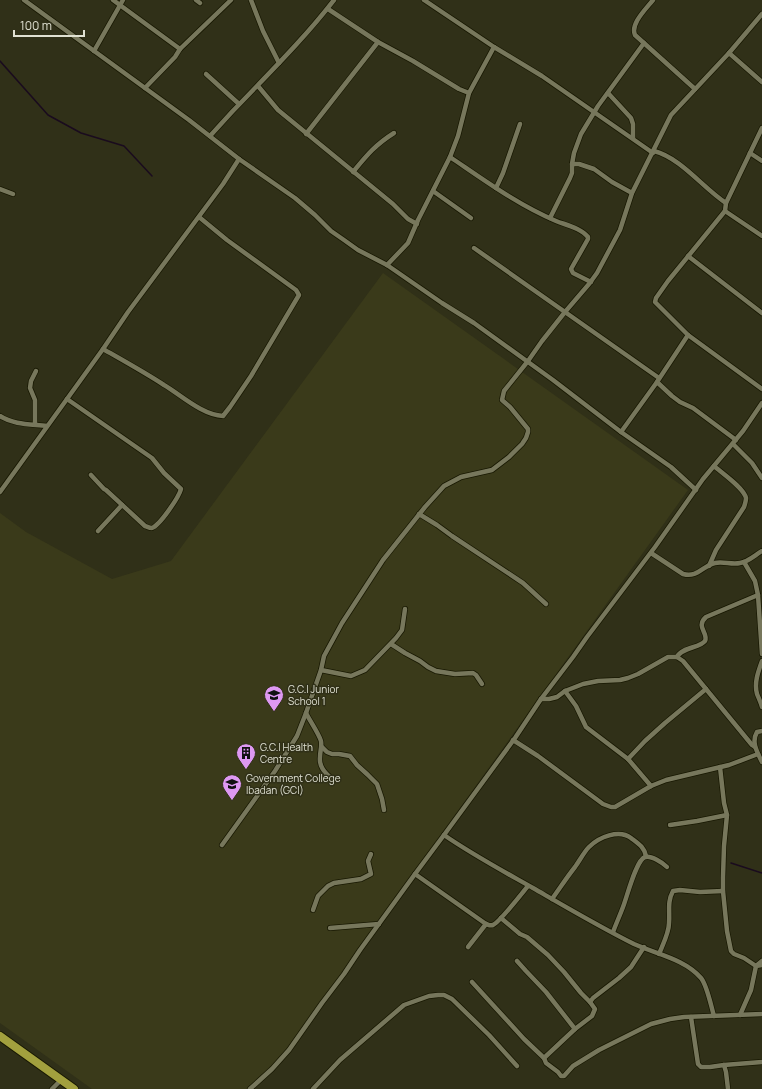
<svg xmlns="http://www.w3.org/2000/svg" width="762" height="1089" viewBox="0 0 762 1089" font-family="Manrope,sans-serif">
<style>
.built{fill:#3a3a1a}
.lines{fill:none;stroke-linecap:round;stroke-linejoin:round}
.stream{stroke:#1a0b1e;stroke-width:1.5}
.minor-casing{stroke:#181802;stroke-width:6}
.trunk-casing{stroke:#181802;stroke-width:10}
.minor{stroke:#77775c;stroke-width:4.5}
.trunk{stroke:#a2a03e;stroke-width:8}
.labels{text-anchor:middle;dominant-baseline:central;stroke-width:3;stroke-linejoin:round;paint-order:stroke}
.poi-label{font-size:10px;fill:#e0e1d2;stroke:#303018;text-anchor:start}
</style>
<rect width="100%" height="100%" fill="#303018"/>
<!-- built -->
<polygon class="built" points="383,273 688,490 277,1063 247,1089 92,1089 0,1023 0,513 26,532 112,579 171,561"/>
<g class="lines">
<!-- stream -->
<g class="stream">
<polyline points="0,61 48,115 81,133 124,146 152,176"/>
<polyline points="731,863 762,873"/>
</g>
<!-- minor casing -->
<g class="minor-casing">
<g id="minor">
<polyline points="24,0 189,120 239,159 295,198 315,215 331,231 344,240 358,250 387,265 442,303 474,323 553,380 621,432 671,467 696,490"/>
<polyline points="113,0 180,49 175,57 145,88"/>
<polyline points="196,0 200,3"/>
<polyline points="251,0 263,31 279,63"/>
<polyline points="424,0 494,47 542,76 653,153"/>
<path d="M653 0C646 9 630 24 635 35L695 89"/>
<polyline points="328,9 378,42 413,61 459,89 469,93"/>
<polyline points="180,49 231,0"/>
<polyline points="94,51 123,0"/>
<polyline points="729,53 762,82"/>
<polyline points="206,74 239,104"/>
<polyline points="258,86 278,110 393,204 408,219 417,224"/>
<polyline points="608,93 631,118 633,124 633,138"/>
<polyline points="762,128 726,203 725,211 668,281 656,298 655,302 688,335 762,389"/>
<polyline points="306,134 378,42"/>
<path d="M210 136C225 119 240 103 256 87 283 59 310 31 334 0"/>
<path d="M654 151C681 158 703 188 726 203"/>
<polyline points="750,153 762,161"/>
<path d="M450 157C484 180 518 205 556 221 566 225 581 228 588 237V239L571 269 573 273 591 282"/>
<polyline points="572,164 579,164 594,169 612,182 632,193"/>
<path d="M353 172C367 155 375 145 394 133"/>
<polyline points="496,188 503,173 520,124"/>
<polyline points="0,189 13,194"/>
<polyline points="433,191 471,218"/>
<polyline points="725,211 762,236"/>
<polyline points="550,218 570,178 572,173 572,164 574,153 581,134 598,106 644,43"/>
<polyline points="474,248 659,378"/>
<polyline points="688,256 762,313"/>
<polyline points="387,265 408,243 418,220 450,157 458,136 469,93 494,47"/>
<path d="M103 349C124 361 144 372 164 385 181 395 202 415 223 416L230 407 251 376 299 295 296 290 227 240 199 217"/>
<polyline points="657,382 672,396 680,402 693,408 736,440"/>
<path d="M67 399 152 458 164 473 181 489C179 497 160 525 152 528 149 528 148 527 145 526L106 490 104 489 91 475"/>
<path d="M0 416C14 425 31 424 47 426"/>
<polyline points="35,424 35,400 30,388 31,381 36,371"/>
<polyline points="621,432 657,382 688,335"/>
<polyline points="733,444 752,463 762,478"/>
<polyline points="0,492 103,349 128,312 223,184 239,159"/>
<polyline points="419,514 437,525 452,536 523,583 546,604"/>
<polyline points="98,531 122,505"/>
<path d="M651 553 683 574C698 578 702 566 715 563 723 561 732 565 740 563 748 562 755 555 762 551"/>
<polyline points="744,562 755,581 758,595 762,654"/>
<path d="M709 566 716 550 744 507C745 504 746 501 746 498 744 488 722 473 714 466"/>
<polyline points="391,644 405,653 420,661 428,667 436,671 455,674 473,673 476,675 482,684"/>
<path d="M677 657C682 647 700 648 705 641 709 633 695 627 706 617L758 595"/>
<path d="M762 661C758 672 754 683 757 694 759 699 761 703 762 707"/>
<polyline points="321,670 351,676 365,670 396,638 402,630 405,609"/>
<polyline points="565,691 576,706 586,727 628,759 651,786"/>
<polyline points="541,699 549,699 557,697 565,691 583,684 598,681 620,680 628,678 638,674 668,657 677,657 683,661 752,745 755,747"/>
<path d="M306 713C310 721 319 734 321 741 322 747 320 751 320 757 319 766 324 772 331 778"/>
<path d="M762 731 757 732C751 742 757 752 762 762"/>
<polyline points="513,740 538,756 603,804 611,807 615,807 651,786 666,780 729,765 758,754"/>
<polyline points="322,747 327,752 332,754 339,754 350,756 357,765 368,775 377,784 382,799 384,810"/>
<polyline points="628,759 645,741 665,723 706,689"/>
<polyline points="720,767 724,803 727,815 724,846 723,877 723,891 727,931 731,951 734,954 744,958 756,966 762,965"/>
<polyline points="670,825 697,821 727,815"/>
<path d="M444 835C473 855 503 871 533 888 566 907 600 927 634 944 656 954 685 959 701 978 707 985 711 1006 714 1016"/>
<polyline points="222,845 275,771 297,736 306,713 321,670 324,656 342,623 383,560 425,507 444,486 461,477 492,470 509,457 522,444 526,438 528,432 528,429 510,407 502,400 504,391 528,361 542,341 565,312 589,284 597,273 620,230 632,193 671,115 729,53 762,14"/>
<path d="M415 874 486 924C489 925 490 926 493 925 500 922 522 893 528 886"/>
<path d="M552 899C560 888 567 877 575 867 580 860 584 852 589 847 599 837 619 829 631 838 639 844 644 847 646 856"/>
<polyline points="313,910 318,896 328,886 334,883 361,879 371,874 368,861 371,854"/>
<polyline points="501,918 520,934 527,937 548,955 564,972 581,993 590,1002 595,1009 592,1016 575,1029 544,1058"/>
<polyline points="330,928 379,924"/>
<path d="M613 932C616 924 620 915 623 907 627 897 636 860 645 857 651 855 663 863 667 867"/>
<polyline points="468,947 486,924"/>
<path d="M659 954C663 944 669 933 669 923 670 911 667 902 673 891L680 890 700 892 723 891"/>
<polyline points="517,961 526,971 546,992 575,1029"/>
<polyline points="472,982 524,1039 544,1058 546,1063 558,1072 561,1076 564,1076 573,1066 599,1050 651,1024 670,1019 684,1017 762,1014"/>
<polyline points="590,1002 593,998 619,978 631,967 644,947"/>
<polyline points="740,1015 751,990 756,966 762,961"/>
<polyline points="691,1017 698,1064 701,1067 710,1067 724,1065 762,1062"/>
<polyline points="724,1065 726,1072 728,1089"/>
<polyline points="52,1089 61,1080"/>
<polyline points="250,1089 272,1069 289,1050 322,1003 344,974 360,950 415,874 444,835 515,738 541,699 573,657 587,637 655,547 703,479 743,431 762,403"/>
<polyline points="313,1089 340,1060 404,1005 429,996 438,995 444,995 452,999 489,1035 517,1066"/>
</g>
</g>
<!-- trunk casing -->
<g class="trunk-casing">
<polyline id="trunk" points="0,1036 74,1089"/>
</g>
<!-- minor -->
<use href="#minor" class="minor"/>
<!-- trunk -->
<use href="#trunk" class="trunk"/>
</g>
<!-- icons -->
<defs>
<g id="school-pin" transform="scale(1)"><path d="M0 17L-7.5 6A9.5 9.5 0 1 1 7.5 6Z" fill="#de98f2" stroke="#303018"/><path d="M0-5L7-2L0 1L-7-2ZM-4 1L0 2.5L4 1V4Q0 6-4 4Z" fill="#111"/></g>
<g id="building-pin" transform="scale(1)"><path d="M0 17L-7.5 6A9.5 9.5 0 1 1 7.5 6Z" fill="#de98f2" stroke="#303018"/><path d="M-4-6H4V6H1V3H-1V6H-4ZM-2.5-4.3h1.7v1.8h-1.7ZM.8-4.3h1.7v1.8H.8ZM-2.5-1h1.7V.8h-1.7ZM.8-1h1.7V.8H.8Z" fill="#111"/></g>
</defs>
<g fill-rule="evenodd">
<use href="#school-pin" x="274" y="695"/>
<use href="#building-pin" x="246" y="753"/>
<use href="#school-pin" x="232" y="784"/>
</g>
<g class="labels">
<!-- poi labels -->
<g class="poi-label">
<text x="288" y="689">G.C.I Junior<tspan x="288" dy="12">School 1</tspan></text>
<text x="260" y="747">G.C.I Health<tspan x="260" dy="12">Centre</tspan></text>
<text x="246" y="778">Government College<tspan x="246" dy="12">Ibadan (GCI)</tspan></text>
</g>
</g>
<!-- scale -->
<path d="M14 30v6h70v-6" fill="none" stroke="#e0e1d2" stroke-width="2"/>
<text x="20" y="30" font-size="12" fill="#e0e1d2" stroke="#303018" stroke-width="3" paint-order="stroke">100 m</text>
</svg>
